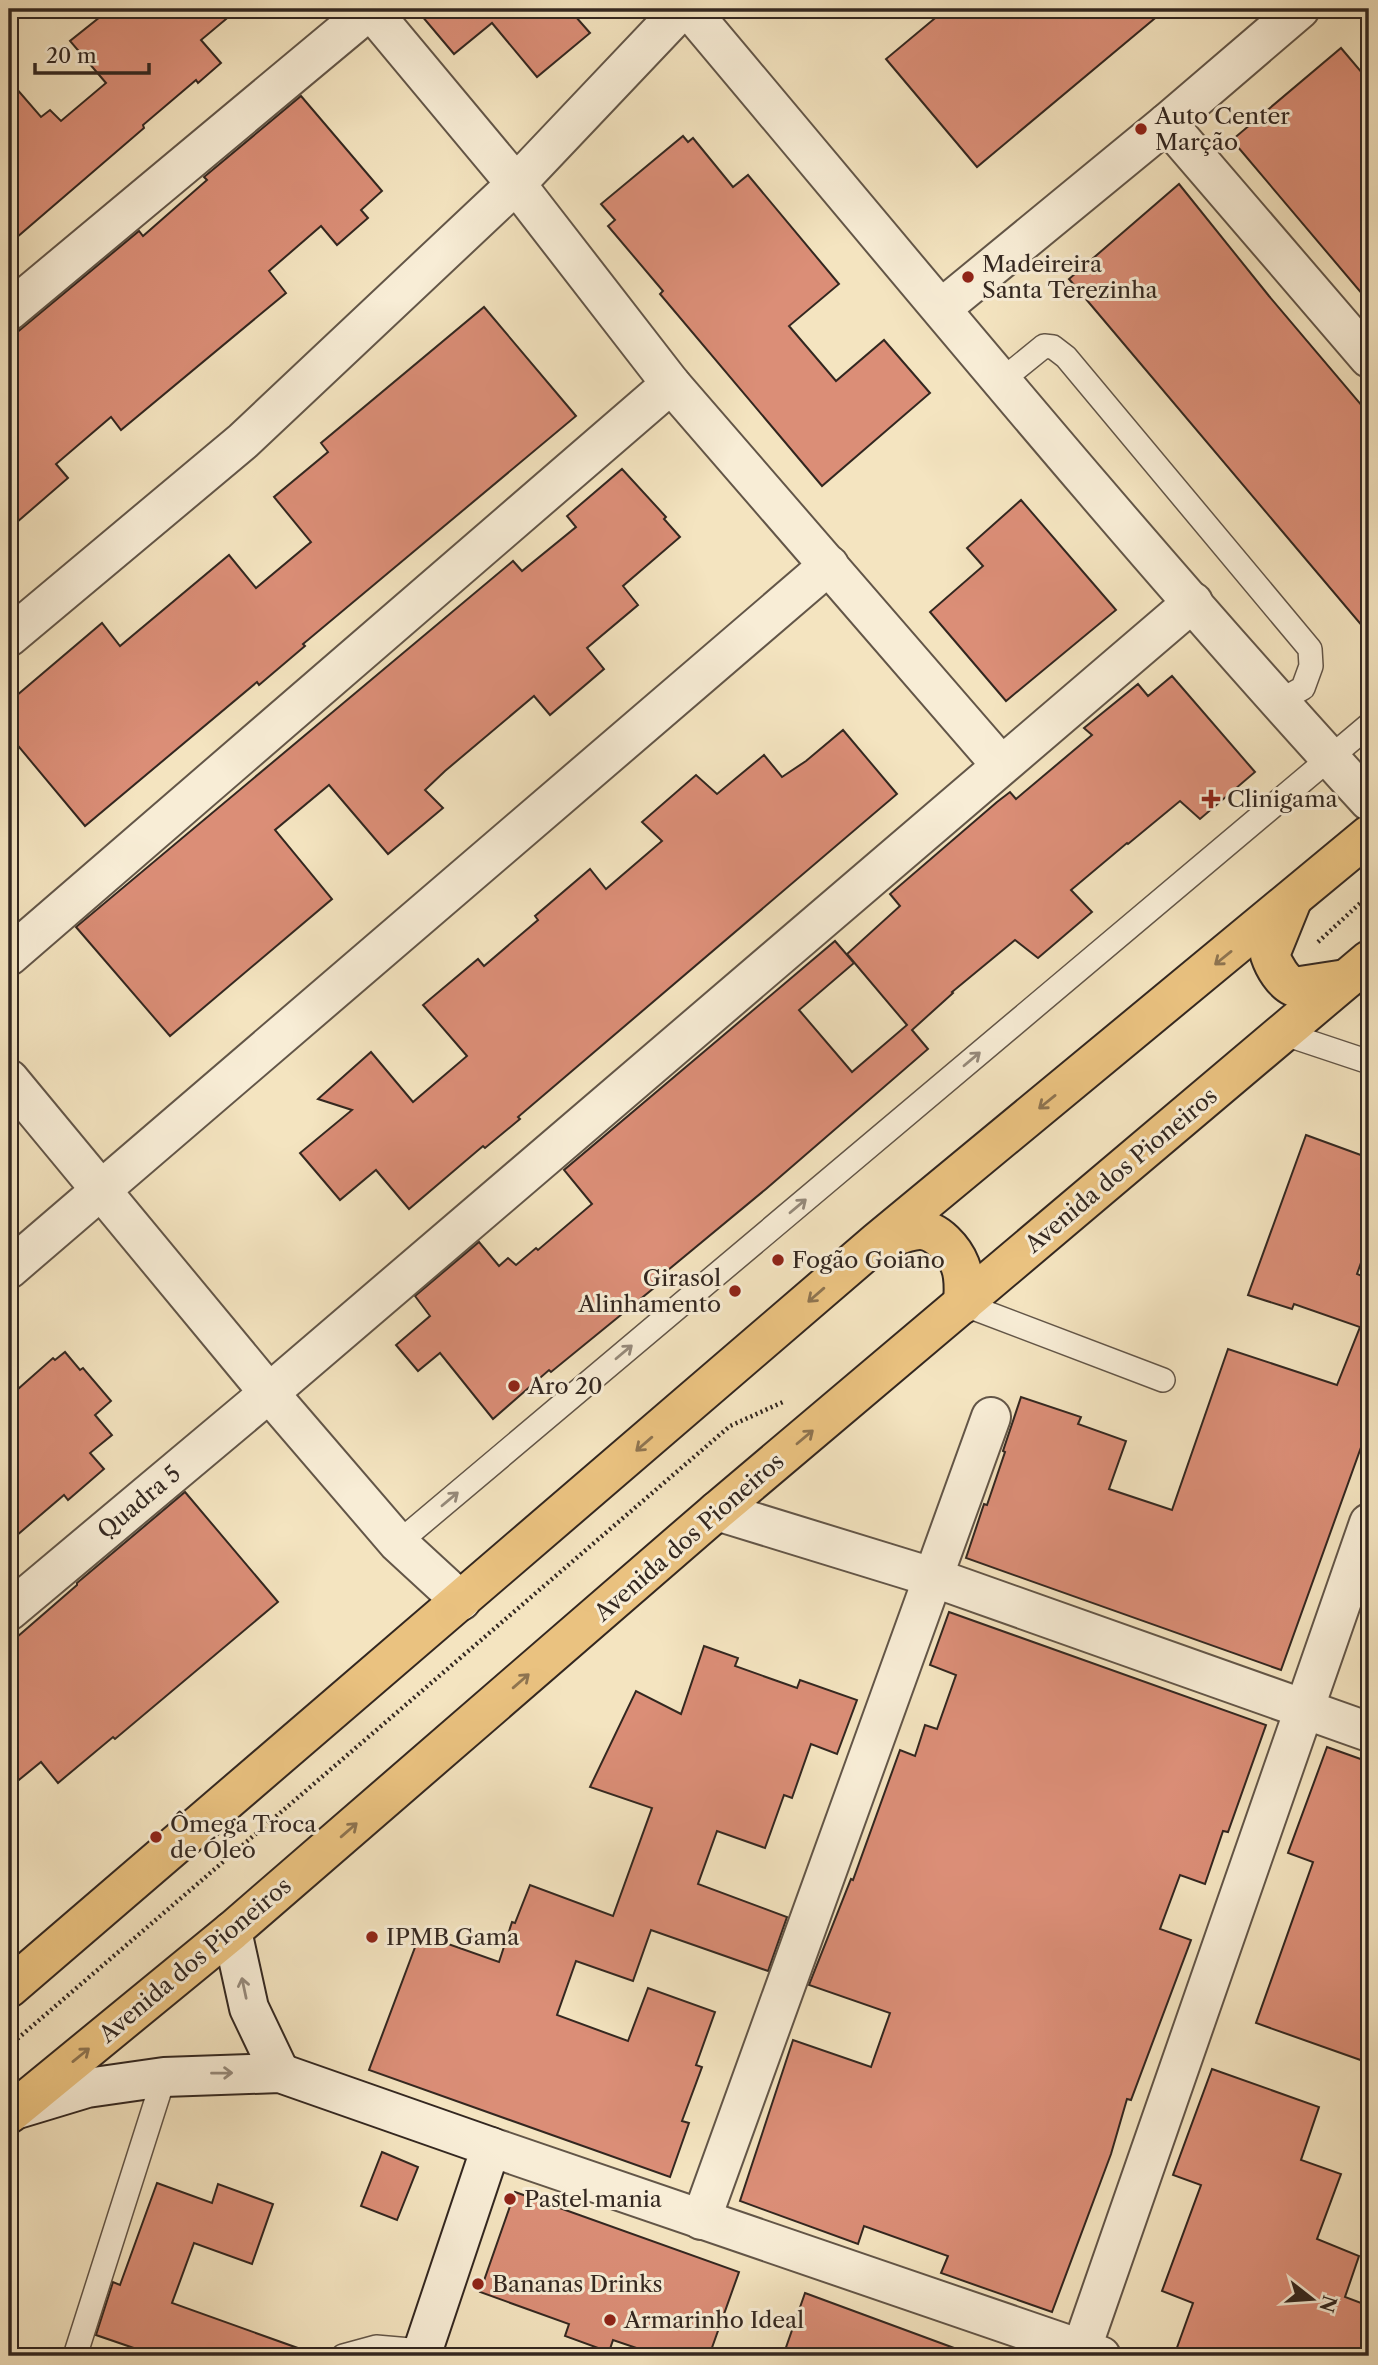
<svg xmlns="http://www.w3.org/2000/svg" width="1378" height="2365" viewBox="0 0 1378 2365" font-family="'Libre Caslon Text',serif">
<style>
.building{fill:#db8e77;stroke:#332720;stroke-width:2}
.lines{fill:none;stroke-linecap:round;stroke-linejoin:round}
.lane-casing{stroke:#635648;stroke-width:26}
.street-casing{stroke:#635648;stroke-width:42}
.secondary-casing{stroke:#332720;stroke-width:42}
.primary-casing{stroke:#332720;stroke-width:42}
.path{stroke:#332720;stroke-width:4.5;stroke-dasharray:2 3.5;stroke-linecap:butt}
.lane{stroke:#f8edd6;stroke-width:23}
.street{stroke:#f8edd6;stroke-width:38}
.secondary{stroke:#f8edd6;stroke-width:38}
.primary{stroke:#eac280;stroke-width:38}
.oneway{stroke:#8e7450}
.oneway2{stroke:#968a7b}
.poi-dot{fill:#8f2418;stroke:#f8edd6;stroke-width:2.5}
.labels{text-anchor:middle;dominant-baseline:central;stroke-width:6;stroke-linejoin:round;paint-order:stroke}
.poi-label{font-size:23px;fill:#332720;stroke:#f8edd6;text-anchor:start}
.street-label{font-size:23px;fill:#332720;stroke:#f8edd6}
</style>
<rect width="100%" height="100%" fill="#f4e4c0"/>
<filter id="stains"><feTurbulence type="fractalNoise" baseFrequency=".00286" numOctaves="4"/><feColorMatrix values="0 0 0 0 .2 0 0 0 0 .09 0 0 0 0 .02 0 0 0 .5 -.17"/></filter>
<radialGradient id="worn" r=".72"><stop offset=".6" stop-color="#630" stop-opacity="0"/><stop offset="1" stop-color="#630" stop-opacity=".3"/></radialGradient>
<!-- building -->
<g class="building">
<polygon points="110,9 238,9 201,40 221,63 198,83 196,80 143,125 144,128 9,244 9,80 41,117 50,110 61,121 106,83 70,41"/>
<polygon points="416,9 569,9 590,33 537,77 492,23 454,54"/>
<polygon points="946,9 1166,9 977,167 886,59"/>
<polygon points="1341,48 1369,81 1369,302 1232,140"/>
<polygon points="301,96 382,191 361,210 368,218 337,245 321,226 269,271 286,293 121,430 111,417 56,464 68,478 9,529 9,339 139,231 143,236 207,180 204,177"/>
<polygon points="683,136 688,142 693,138 733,187 748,175 839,284 789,326 836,381 884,340 930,393 822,486 660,294 663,291 608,226 615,220 601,204"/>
<polygon points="1179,184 1269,296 1369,414 1369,634 1069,279"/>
<polygon points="484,307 576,416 303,644 305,646 259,685 257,682 85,826 9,735 9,702 102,623 120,646 229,555 256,588 311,542 274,497 328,452 321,443"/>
<polygon points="622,469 666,517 664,519 680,537 623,586 638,605 587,648 604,669 550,715 534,696 445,771 425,790 443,808 388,854 329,785 275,830 332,899 170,1036 76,927 513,561 522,571 576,527 567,516"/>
<polygon points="1021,500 1116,610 1006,701 930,612 983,566 967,548"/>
<polygon points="1172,676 1255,772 1200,819 1180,801 1128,844 1127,843 1071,890 1092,912 1038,958 1015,940 952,992 953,993 912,1030 928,1049 766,1189 656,1280 660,1283 551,1372 549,1370 493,1419 440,1353 418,1371 396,1345 430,1316 415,1296 479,1242 499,1266 508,1258 516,1265 536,1248 538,1250 592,1204 564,1170 835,941 854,963 799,1010 852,1072 907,1025 847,954 900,906 890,894 997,802 1010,792 1016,799 1092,735 1084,728 1138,684 1148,696"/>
<polygon points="843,730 897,794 518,1117 520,1119 485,1148 483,1146 409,1209 376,1170 340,1200 300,1153 352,1110 318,1099 371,1052 413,1102 467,1056 423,1005 478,959 484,966 538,920 535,916 590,869 606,889 662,841 642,822 696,775 717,794 764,755 782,777 806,761"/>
<polygon points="1306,1135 1369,1158 1369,1240 1357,1274 1369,1279 1369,1425 1281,1670 966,1558 984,1504 987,1505 1005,1452 1003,1451 1021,1397 1081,1417 1078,1424 1126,1441 1109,1489 1172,1510 1228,1349 1337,1385 1360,1327 1294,1304 1292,1309 1248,1295"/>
<polygon points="65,1352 80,1370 83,1368 111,1401 95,1415 112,1435 90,1453 104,1469 68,1500 64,1495 9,1542 9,1397 53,1358 55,1360"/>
<polygon points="185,1492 278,1602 115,1739 113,1737 58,1783 41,1762 9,1788 9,1644 77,1585 77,1583"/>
<polygon points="949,1612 1266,1725 1228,1832 1223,1831 1205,1884 1180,1875 1160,1929 1191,1940 1131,2100 1127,2099 1111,2154 1052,2312 941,2273 948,2256 864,2226 858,2244 740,2201 793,2040 871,2067 890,2013 809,1985 851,1879 853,1880 900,1750 915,1756 925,1725 937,1729 956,1675 930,1665"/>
<polygon points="704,1646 738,1658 735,1666 797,1688 800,1680 857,1700 837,1754 811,1744 792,1798 784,1795 765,1848 717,1831 698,1884 787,1917 768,1971 651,1930 633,1981 576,1961 557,2015 628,2041 648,1988 715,2012 696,2065 702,2067 682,2121 689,2123 670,2177 369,2070 420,1934 499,1962 512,1922 515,1923 530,1885 613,1916 652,1808 590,1787 636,1691 681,1714"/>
<polygon points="1327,1747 1369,1762 1369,2063 1256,2023 1313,1862 1288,1853"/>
<polygon points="1212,2069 1319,2107 1301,2160 1341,2174 1317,2239 1359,2256 1345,2297 1369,2306 1369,2356 1174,2356 1193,2303 1162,2291 1201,2185 1173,2175"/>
<polygon points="382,2152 418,2167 397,2220 361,2206"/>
<polygon points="157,2183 212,2203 218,2184 273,2204 252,2264 194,2243 172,2303 309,2352 308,2356 157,2356 96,2335 113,2282 120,2285"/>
<polygon points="515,2192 739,2272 709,2356 660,2356 613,2340 609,2352 565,2336 569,2324 480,2292"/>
<polygon points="805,2293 965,2352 965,2356 783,2356"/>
</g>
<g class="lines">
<!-- lane casing -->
<g class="lane-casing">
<g id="lane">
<polyline points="1001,381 1044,346 1053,347 1066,357 1310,649 1311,666 1303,688 1278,702"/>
<polyline points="1282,1033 1369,1062"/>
<polyline points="963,1304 1163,1380"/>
<polyline points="398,1543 1369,725"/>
<polyline points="75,2356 164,2077"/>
<polyline points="343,2356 376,2347 422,2351"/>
</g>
</g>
<!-- street casing -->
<g class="street-casing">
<g id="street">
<polyline points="370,9 516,184 671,384 1001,765"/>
<path d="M689 9C913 275 1134 545 1369 801"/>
<polyline points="1167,123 1369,358"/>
<polyline points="942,308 1167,123 1300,9"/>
<polyline points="9,311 371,9"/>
<polyline points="9,637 243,441 516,184 682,9"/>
<polyline points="9,956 671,384"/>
<polyline points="9,1079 269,1393 398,1543 461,1601"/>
<polyline points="9,1269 829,565"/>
<polyline points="717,1511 935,1578 1369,1732"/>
<polyline points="9,1611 269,1393 1193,602"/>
<polyline points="491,2147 1101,2356"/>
<polyline points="701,2220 991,1417"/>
<polyline points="1079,2356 1369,1523"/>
</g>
</g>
<!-- secondary casing -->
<g class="secondary-casing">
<g id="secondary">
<polyline points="232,1931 249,2008 280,2073"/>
<polyline points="11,2111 87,2088 164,2077 280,2073 491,2147 421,2356"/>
</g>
</g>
<!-- primary casing -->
<g class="primary-casing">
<g id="primary">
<path d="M1291 903 1270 955C1274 967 1283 982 1294 987L1346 979"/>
<path d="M882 1241C894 1237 908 1230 920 1230 937 1230 954 1250 960 1265 965 1277 964 1291 963 1304"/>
<polyline points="9,1988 877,1242 1369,835"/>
<polyline points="9,2114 232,1931 717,1511 1369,960"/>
</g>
</g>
<!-- path -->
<g class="path">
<polyline points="1318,942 1369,895"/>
<polyline points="9,2046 730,1426 783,1402"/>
</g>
<!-- lane -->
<use href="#lane" class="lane"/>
<!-- street -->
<use href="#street" class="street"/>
<!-- secondary -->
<use href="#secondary" class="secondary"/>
<!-- primary -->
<use href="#primary" class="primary"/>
</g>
<!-- one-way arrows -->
<defs><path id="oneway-shaft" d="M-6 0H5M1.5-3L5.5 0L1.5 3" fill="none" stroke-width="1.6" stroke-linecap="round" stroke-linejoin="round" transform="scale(1.75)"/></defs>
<g class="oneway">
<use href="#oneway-shaft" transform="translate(1223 958) rotate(141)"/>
<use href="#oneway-shaft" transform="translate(1047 1102) rotate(141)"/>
<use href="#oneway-shaft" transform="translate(816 1295) rotate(139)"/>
<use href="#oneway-shaft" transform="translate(805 1437) rotate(-40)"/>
<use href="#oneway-shaft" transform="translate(644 1444) rotate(139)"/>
<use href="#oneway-shaft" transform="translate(521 1681) rotate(-41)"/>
<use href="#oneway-shaft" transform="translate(349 1830) rotate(-41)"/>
<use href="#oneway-shaft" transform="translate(81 2055) rotate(-39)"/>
</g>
<g class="oneway2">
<use href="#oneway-shaft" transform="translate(972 1059) rotate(-40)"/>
<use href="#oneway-shaft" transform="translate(798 1206) rotate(-40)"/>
<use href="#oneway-shaft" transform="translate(624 1352) rotate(-40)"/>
<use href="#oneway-shaft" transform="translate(450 1499) rotate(-40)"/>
<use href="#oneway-shaft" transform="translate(244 1988) rotate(-102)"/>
<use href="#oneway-shaft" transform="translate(222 2073) rotate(-1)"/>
</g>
<!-- markers -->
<g class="poi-dot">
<circle cx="1141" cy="129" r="7"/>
<circle cx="968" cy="277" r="7"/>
<path d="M1207.5 788.5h7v7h7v7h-7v7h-7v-7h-7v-7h7z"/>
<circle cx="778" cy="1260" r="7"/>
<circle cx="735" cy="1291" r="7"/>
<circle cx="514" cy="1386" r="7"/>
<circle cx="156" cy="1837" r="7"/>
<circle cx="372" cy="1937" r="7"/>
<circle cx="510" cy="2199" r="7"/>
<circle cx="478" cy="2284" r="7"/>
<circle cx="610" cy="2320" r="7"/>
</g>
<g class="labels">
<!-- poi labels -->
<g class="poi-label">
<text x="1155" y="116">Auto Center<tspan x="1155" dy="26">Marção</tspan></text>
<text x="982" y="264">Madeireira<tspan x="982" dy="26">Santa Terezinha</tspan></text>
<text x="1227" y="799">Clinigama</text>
<text x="792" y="1260">Fogão Goiano</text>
<text x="721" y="1278" text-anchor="end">Girasol<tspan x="721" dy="26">Alinhamento</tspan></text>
<text x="528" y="1386">Aro 20</text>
<text x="170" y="1824">Ômega Troca<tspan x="170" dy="26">de Óleo</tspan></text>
<text x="386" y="1937">IPMB Gama</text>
<text x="524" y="2199">Pastel mania</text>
<text x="492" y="2284">Bananas Drinks</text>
<text x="624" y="2320">Armarinho Ideal</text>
</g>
<!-- street labels -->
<g class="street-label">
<text transform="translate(1121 1170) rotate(-40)">Avenida dos Pioneiros</text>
<text transform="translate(139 1502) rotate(-40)">Quadra 5</text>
<text transform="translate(689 1537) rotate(-41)">Avenida dos Pioneiros</text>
<text transform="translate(195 1960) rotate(-40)">Avenida dos Pioneiros</text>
</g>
</g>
<!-- margin -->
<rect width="1378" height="2365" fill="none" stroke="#f4e4c0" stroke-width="35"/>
<rect x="10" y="10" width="1357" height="2344" fill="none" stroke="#332720" stroke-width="3.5"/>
<rect x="18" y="18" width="1343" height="2330" fill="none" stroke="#332720" stroke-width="2"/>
<!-- north arrow -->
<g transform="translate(1312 2299) rotate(107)" stroke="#f8edd6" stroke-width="5" paint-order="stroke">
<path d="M0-5L12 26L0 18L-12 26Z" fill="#332720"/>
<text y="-10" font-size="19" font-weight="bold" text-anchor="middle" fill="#332720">N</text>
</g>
<!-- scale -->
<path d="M35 63v10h114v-10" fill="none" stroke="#332720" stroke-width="3.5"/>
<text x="46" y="63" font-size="21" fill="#332720" stroke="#f8edd6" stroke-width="5" paint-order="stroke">20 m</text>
<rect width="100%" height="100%" filter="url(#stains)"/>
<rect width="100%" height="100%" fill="url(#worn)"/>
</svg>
